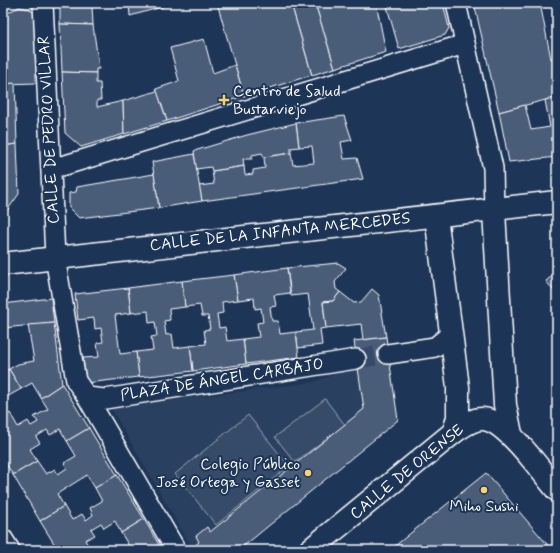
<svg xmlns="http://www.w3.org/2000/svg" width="560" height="553" viewBox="0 0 560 553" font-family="Mynerve,sans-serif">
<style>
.built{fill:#2a4161}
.green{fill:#364b69;stroke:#9aa5b4}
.building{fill:#4a5d79;stroke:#fff}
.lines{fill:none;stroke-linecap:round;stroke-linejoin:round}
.street-tunnel{stroke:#344968;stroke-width:19;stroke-dasharray:19 10;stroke-linecap:butt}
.street-casing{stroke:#fff;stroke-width:22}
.secondary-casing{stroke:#fff;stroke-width:25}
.street{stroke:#1d3557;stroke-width:19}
.secondary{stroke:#1d3557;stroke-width:22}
.poi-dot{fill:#ffd166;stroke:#1d3557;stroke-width:1.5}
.labels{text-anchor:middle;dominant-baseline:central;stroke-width:4;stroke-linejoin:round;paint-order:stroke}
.poi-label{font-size:16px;fill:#fff;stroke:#1d3557;text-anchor:start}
.street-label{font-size:16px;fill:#fff;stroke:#1d3557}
</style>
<rect width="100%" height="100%" fill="#1d3557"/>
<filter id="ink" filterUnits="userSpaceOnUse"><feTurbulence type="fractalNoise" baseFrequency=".025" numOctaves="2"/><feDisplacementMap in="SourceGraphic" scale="8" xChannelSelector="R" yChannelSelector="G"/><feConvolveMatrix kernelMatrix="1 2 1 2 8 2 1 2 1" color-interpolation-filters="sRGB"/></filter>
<g filter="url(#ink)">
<!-- built -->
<polygon class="built" points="357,366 364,409 210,532 207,527 197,535 199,542 192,548 111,408 313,382"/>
<!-- green -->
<g class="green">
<polygon points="325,399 345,425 295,462 275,437"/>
<polygon points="248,415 289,466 216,525 175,474"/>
</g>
<!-- building -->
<g class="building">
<polygon points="60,3 100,3 92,6 93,25 60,24"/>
<polygon points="129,3 176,3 130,16"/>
<polygon points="217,3 291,3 312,75 244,96"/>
<polygon points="291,3 315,3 335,68 312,75"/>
<polygon points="315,3 376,3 386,52 335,68"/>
<polygon points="386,3 443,3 449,28 445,35 399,49"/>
<polygon points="474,3 540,3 551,59 557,58 557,97 499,112"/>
<polygon points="19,7 30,9 35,15 37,83 3,84 3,15"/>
<polygon points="60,24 93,25 99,69 96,69 96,73 62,72"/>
<polygon points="204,39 213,73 235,65 244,96 167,121 156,89 179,81 170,48"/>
<polygon points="62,72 96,73 96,83 100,83 101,100 97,100 97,107 123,101 124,134 81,147 65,133"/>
<polygon points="15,83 17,144 3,146 3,84"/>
<polygon points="157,91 167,121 124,134 123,101"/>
<polygon points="557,97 557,157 509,162 499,112 525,105 531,130 550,127 545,100"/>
<polygon points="344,116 352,140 341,142 344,159 357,158 363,179 202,201 199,186 214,184 212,171 244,166 245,175 253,174 253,170 265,168 264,157 291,153 293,165 314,163 312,146 299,147 296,123"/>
<polygon points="296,123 299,147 291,148 291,153 264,157 262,153 252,155 252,159 243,159 244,166 212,171 211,167 196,169 194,151 247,135"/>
<polygon points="17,144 19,194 3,216 3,146"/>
<polygon points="194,154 202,201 159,208 152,162"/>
<polygon points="154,174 159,208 79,218 69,208 69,193 76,192 77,187"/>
<polygon points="338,263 346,268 335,282 336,289 340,292 333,301 323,302 326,328 320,329 322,345 298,348 296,332 313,330 308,294 291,296 287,268"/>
<polygon points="287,268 290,293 274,295 276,306 270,307 272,321 278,321 280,334 296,332 299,357 246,364 243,339 259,337 257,323 263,322 261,308 255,309 254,298 238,300 234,275"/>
<polygon points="557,272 557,295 546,281"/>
<polygon points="234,275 238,300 222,302 223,313 217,314 219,328 225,327 227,341 243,339 246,364 193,371 190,346 206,344 204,330 210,329 208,316 202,316 200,305 185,307 182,281"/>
<polygon points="182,281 185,307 169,309 170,320 164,321 166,335 172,334 174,348 190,346 193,371 139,377 136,352 153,350 151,337 157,336 155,322 149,323 148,311 131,313 128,288"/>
<polygon points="128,288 131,313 115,315 120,354 136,352 139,377 86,383 83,358 99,357 97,343 103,342 101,328 95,329 94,318 78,320 75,294"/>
<polygon points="372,289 379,295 386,337 363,340 361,324 326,328 323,302 333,301 340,292 354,303 361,302"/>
<polygon points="51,298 54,323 3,328 3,304"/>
<polygon points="54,323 62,384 41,398 32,383 21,389 9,369 18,364 34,361 28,325"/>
<polygon points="386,337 398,420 239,550 190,550 199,542 196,536 207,527 210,532 364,409 354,341"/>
<polygon points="9,369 21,389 3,399 3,372"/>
<polygon points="62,384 89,428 67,441 60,429 50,435 47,430 36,437 40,443 30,449 37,461 13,475 3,459 3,418 10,413 18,427 28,421 31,426 38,422 34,417 48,409 41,398"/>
<polygon points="89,428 117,475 95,488 87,475 57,494 64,506 40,521 13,475 37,461 46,474 55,469 58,474 67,468 64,463 76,456 67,441"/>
<polygon points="486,473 552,550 390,550 412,532"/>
<polygon points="117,475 144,519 121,533 115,521 104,528 101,523 91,529 95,535 85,540 91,550 58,550 40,521 64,506 72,520 82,514 86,520 93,515 90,508 102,501 95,488"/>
<polygon points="144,519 162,550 124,550 129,546 121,533"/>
</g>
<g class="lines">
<!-- street-tunnel -->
<polyline class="street-tunnel" points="356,359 388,354"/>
<!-- street casing -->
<g class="street-casing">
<g id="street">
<polyline points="43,3 55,257 76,381 87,397 105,399 356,359"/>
<polyline points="456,3 493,168 494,211"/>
<polyline points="51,164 62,166 465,44"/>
<polyline points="388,354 435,347 451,334"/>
<polyline points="87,397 176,550"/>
<polyline points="3,539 10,550"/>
</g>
</g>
<!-- secondary casing -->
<g class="secondary-casing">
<g id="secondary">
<polyline points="494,211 505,405 511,434"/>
<polyline points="436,216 458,387 458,417 454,432"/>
<polyline points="3,264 557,202"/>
<path d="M310 550 454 432C462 427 471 419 482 419 506 419 542 473 557 490"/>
</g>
</g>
<!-- street -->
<use href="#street" class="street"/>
<!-- secondary -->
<use href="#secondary" class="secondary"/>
</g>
</g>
<!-- markers -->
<g class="poi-dot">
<path d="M222 94h4v4h4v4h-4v4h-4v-4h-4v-4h4z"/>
<circle cx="308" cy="473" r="4"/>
<circle cx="484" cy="490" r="4"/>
</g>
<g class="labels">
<!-- poi labels -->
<g class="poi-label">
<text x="233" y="91">Centro de Salud<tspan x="233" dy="18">Bustarviejo</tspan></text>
<text x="300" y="464" text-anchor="end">Colegio Público<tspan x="300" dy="18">José Ortega y Gasset</tspan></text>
<text x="484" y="506" text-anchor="middle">Miho Sushi</text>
</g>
<!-- street labels -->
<g class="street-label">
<text transform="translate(49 130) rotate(-93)">CALLE DE PEDRO VILLAR</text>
<text transform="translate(280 232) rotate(-6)">CALLE DE LA INFANTA MERCEDES</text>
<text transform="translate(222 380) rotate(-9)">PLAZA DE ÁNGEL CARBAJO</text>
<text transform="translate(407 472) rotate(-39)">CALLE DE ORENSE</text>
</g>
</g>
<!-- margin -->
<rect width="560" height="553" fill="none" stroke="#1d3557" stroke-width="16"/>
<rect x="8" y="8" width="544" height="537" fill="none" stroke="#fff" stroke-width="1.5" filter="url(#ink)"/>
</svg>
